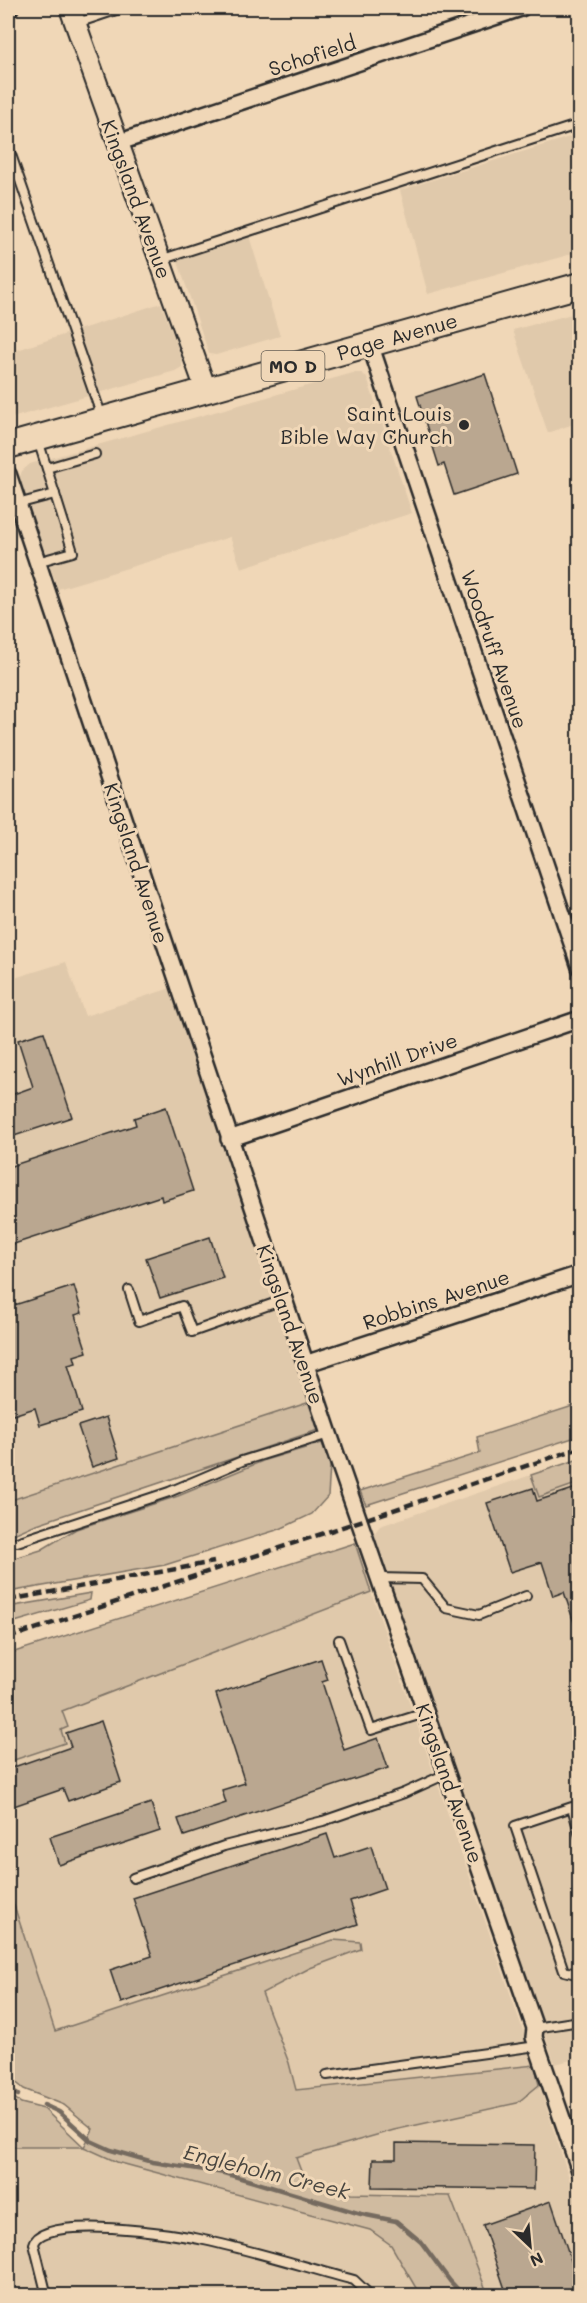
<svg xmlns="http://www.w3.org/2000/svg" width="587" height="2303" viewBox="0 0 587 2303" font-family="Mali,sans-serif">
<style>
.built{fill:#e0c9ab}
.green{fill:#d0bba0;stroke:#7e7366;stroke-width:1.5}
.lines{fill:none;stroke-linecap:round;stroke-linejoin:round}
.stream{stroke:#746b5f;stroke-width:4.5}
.building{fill:#baa790;stroke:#2b2b2b;stroke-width:1.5}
.service-casing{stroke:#2b2b2b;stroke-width:12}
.minor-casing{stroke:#2b2b2b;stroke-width:20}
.tertiary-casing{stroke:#2b2b2b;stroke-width:24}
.primary-casing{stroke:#2b2b2b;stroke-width:28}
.service{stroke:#f0d7b7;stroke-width:8}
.minor{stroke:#f0d7b7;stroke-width:15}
.tertiary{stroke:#f0d7b7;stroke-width:20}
.primary{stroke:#f0d7b7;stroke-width:24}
.rail{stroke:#2b2b2b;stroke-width:4.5;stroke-dasharray:9 4.5;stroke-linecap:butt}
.poi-dot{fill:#2b2b2b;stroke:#f0d7b7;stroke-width:2}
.labels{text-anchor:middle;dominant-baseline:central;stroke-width:6;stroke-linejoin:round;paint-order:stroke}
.shield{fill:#f0d7b7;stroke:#665f55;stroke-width:1.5}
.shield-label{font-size:18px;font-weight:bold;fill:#2b2b2b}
.street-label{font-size:20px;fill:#2b2b2b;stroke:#f0d7b7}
.poi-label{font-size:20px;fill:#2b2b2b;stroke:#f0d7b7;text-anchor:end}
.water-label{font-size:21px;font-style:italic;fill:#494640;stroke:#f0d7b7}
</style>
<rect width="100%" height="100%" fill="#f0d7b7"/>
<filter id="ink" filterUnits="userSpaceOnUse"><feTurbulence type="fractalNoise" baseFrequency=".0167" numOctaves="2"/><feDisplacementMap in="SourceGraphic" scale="12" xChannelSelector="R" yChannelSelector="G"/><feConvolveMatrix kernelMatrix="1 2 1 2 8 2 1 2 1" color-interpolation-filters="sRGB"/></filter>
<g filter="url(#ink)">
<!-- built -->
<g class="built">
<polygon points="579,134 579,252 428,294 400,190"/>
<polygon points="249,236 280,336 216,355 209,354 177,259"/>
<polygon points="161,303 182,359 182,367 175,371 8,419 8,353"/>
<polygon points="579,312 579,422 548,433 513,330"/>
<polygon points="353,373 362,373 367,378 412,513 241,568 230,537 58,589 19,479 22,471 30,464"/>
<polygon points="66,962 85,1016 171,988 310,1402 8,1501 8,980"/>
<polygon points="531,1475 539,1496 579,1483 579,2058 555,2064 373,1535 380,1526"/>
<polygon points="371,1592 535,2065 296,2090 289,2063 262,1993 310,1968 361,1949 297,1950 55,2031 11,1897 8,1897 8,1762 65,1743 61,1730 68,1727 62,1711"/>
<polygon points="539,2085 579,2208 579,2295 488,2295 450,2197 351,2194 304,2179 296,2158 394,2130 526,2097"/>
<polygon points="8,2147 84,2147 117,2162 370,2230 391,2245 420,2295 8,2296"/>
</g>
<!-- green -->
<g class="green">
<polygon points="310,1402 318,1430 34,1525 9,1536 8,1541 8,1501"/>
<polygon points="579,1404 579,1436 366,1505 360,1491 480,1453 477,1437"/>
<polygon points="322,1443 330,1465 328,1496 312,1514 280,1529 165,1565 8,1592 8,1553 15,1558 41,1550 76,1529 178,1496 265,1460"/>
<polygon points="579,1459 579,1483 539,1497 531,1475"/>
<polygon points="355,1543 371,1592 62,1711 68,1727 61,1730 65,1743 8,1762 8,1654"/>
<polygon points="91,1593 90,1600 8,1624 8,1607"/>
<polygon points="11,1896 55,2031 333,1940 360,1942 361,1949 310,1968 262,1993 289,2063 296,2090 535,2065 539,2085 517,2103 394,2130 296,2158 304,2179 351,2194 450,2196 488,2295 420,2295 391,2245 370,2230 117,2162 84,2147 8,2147 8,2093 21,2103 44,2109 84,2147 93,2129 64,2105 24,2089 8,2076 8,1897"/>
</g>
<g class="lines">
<!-- stream -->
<g class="stream">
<polyline points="8,2089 18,2095"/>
<polyline points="44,2105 59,2112 91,2141 111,2150 153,2162 224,2173 361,2214 396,2221 421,2242 450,2281 464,2296"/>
</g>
</g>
<!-- building -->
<g class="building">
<polygon points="485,374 517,474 454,495 444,464 439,466 417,396"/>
<polygon points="44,1032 72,1117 8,1138 8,1096 33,1087 18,1040"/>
<polygon points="166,1107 193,1191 162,1201 161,1196 8,1246 8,1167 136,1125 134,1118"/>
<polygon points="210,1237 223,1278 160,1298 146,1258"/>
<polygon points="74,1286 82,1313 75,1315 87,1352 74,1356 76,1363 68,1365 82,1412 40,1425 35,1408 13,1415 8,1398 8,1307"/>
<polygon points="106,1417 119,1458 92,1467 78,1426"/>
<polygon points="579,1487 579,1631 577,1632 564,1592 553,1596 542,1562 510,1572 487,1503 533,1488 537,1501"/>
<polygon points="321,1659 328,1680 322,1682 344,1750 378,1738 388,1768 184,1836 178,1819 226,1803 222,1790 245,1783 216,1694"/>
<polygon points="101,1721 121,1782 68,1801 63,1789 8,1808 8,1769 71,1747 66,1733"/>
<polygon points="151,1803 160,1831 59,1865 50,1837"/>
<polygon points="327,1834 335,1858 371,1846 385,1889 350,1901 358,1924 121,2003 110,1970 152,1956 133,1898"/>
<polygon points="396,2143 535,2145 534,2189 372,2187 373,2159 396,2159"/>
<polygon points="551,2201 579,2284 579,2295 507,2295 483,2225"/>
</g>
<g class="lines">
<!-- service casing -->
<g class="service-casing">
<g id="service">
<polyline points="77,23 122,8"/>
<polyline points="8,146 102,417"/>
<polyline points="160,260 580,124"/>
<polyline points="47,468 95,454"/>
<polyline points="17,504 55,494"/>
<polyline points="37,562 73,552 38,440"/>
<polyline points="129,1290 139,1321 182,1306 192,1332 283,1300"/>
<polyline points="17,1542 169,1492 242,1461 329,1434"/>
<polyline points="379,1578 422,1579 446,1608 479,1615 526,1596"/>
<polyline points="339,1640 371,1730 425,1713"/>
<polyline points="580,1836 572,1807 515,1826 564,1971 580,1975"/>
<polyline points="133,1878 224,1846 323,1821 404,1793 446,1774"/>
<polyline points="535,2028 580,2021"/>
<polyline points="327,2075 537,2046"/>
<path d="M47 2296 34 2244C41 2213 179 2234 204 2240 255 2251 305 2267 354 2280L371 2296"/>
</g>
</g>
<!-- minor casing -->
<g class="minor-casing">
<g id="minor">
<polyline points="8,9 10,8"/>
<polyline points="117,143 521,8"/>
<polyline points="370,344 580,967"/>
<polyline points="8,474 329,1434 535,2028 534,2037 580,2171"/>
<polyline points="229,1139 580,1019"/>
<polyline points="305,1364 580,1274"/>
</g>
</g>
<!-- tertiary casing -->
<g class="tertiary-casing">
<polyline id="tertiary" points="70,8 206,390"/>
</g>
<!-- primary casing -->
<g class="primary-casing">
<polyline id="primary" points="8,446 580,285"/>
</g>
<!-- service -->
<use href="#service" class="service"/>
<!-- minor -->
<use href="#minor" class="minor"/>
<!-- tertiary -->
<use href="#tertiary" class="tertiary"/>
<!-- primary -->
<use href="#primary" class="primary"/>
<!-- rail -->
<g class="rail">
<polyline points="8,1600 214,1562"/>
<polyline points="8,1638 580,1448"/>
</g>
</g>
</g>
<!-- markers -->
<circle class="poi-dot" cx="464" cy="425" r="6"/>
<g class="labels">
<!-- shield labels -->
<rect class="shield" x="261.5" y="351" width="63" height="30" rx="4.5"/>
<g class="shield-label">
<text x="293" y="366">MO D</text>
</g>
<!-- street labels -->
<g class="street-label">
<text transform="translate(312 55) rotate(-18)">Schofield</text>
<text transform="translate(137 199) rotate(70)">Kingsland Avenue</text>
<text transform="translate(397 336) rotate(-16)">Page Avenue</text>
<text transform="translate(495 649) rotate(71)">Woodruff Avenue</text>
<text transform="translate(137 863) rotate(72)">Kingsland Avenue</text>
<text transform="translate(397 1059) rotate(-19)">Wynhill Drive</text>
<text transform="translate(436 1299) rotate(-18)">Robbins Avenue</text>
<text transform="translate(291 1324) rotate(71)">Kingsland Avenue</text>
<text transform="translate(450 1783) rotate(71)">Kingsland Avenue</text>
</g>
<!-- poi labels -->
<g class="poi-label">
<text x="452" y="413">Saint Louis<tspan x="452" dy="23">Bible Way Church</tspan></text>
</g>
<!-- water labels -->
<g class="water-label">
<text transform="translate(267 2171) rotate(14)">Engleholm Creek</text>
</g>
</g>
<!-- margin -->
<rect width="587" height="2303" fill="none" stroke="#f0d7b7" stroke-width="30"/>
<rect x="15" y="15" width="557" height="2273" fill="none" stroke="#2b2b2b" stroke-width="2" filter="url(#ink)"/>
<!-- north arrow -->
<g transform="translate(530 2246) rotate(154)" stroke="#f0d7b7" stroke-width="4.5" paint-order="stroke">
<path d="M0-4.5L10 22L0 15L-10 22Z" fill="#2b2b2b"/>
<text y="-9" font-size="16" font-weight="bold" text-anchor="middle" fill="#2b2b2b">N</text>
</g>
</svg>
